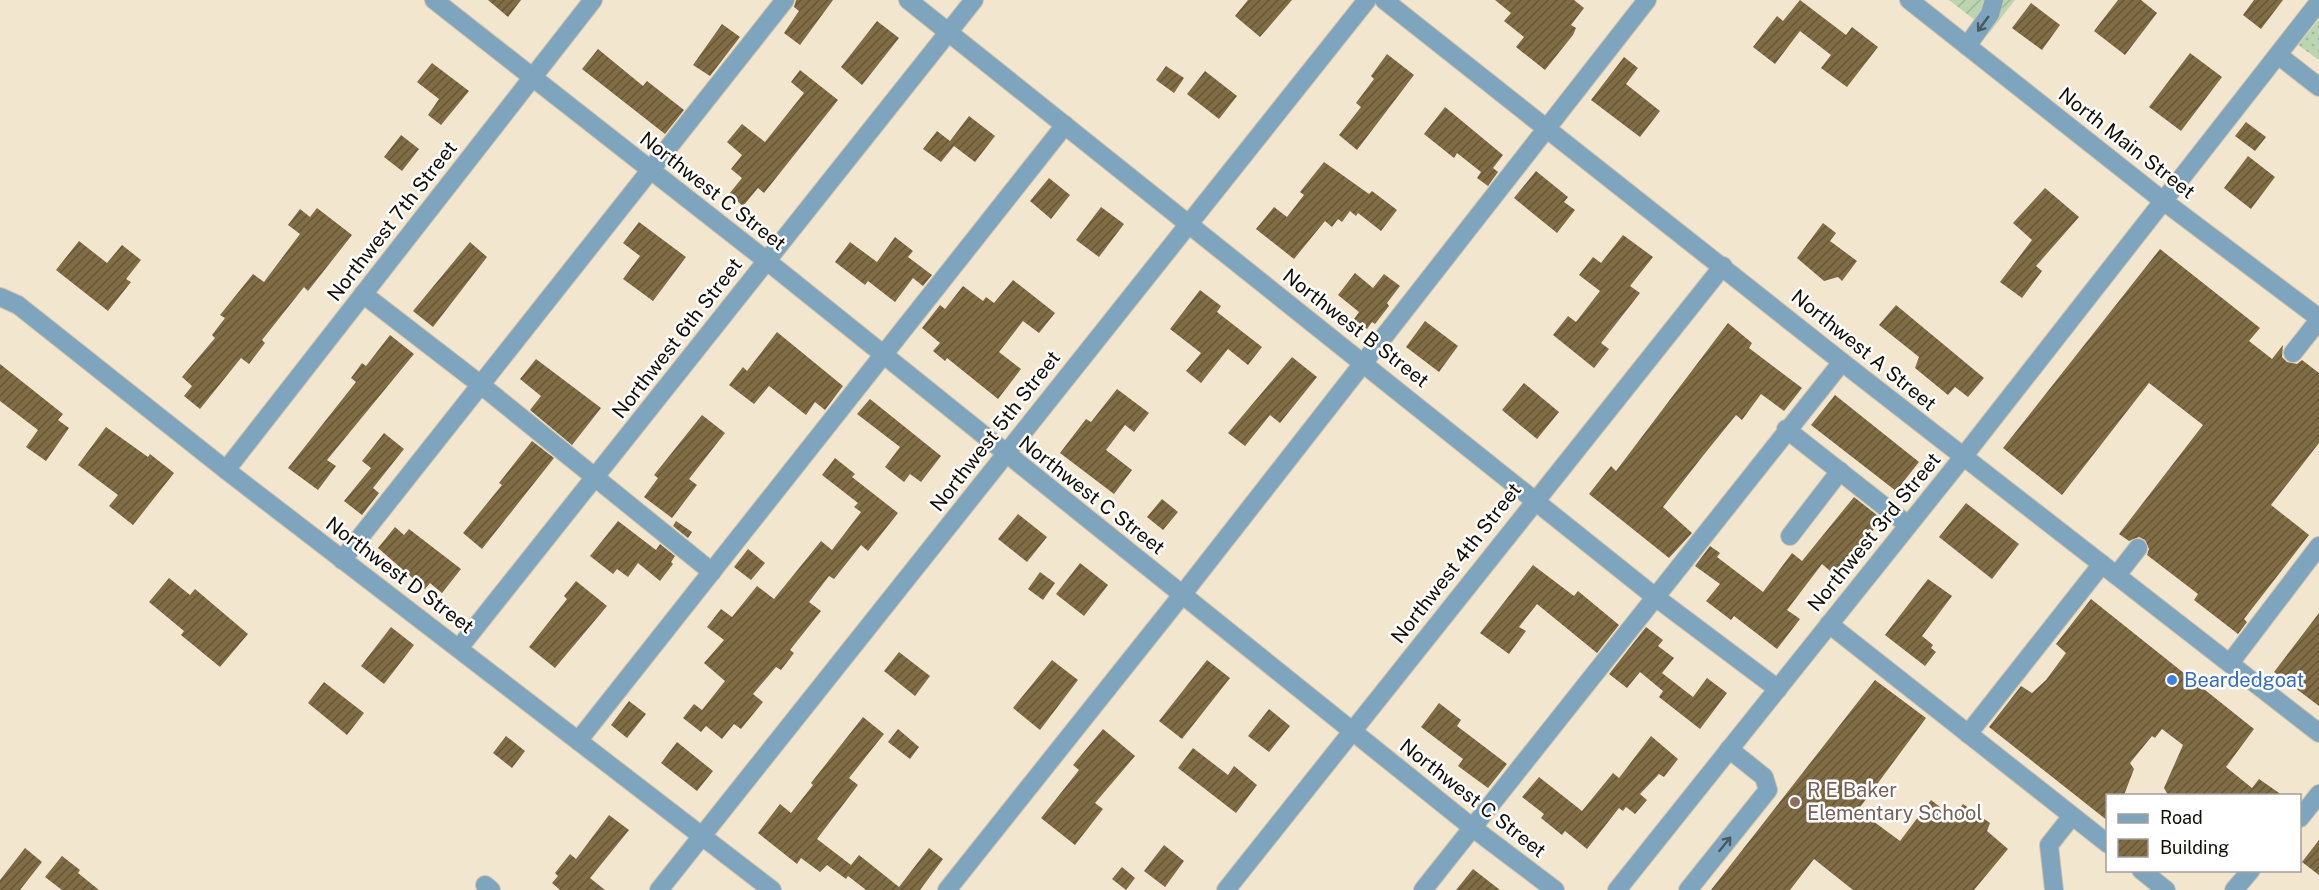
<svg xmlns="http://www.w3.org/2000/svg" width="2319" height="890" viewBox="0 0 2319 890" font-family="'Public Sans',sans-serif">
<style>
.park{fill:url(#park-dots)}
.garden{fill:url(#garden-furrows)}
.building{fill:url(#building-hatch)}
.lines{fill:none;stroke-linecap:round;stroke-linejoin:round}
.minor-casing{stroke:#cfc3ae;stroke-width:20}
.minor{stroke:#7fa4bd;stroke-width:18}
.oneway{stroke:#485962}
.shop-dot{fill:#3f7fe0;stroke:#fff;stroke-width:2}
.education-dot{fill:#8d6e63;stroke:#fff;stroke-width:2}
.labels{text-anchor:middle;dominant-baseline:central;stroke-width:5;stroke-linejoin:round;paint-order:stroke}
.street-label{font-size:20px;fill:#120e06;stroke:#fff}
.shop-label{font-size:20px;fill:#366cbe;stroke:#fff;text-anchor:start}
.education-label{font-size:20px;fill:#785e54;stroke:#fff;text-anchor:start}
</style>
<defs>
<pattern id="park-dots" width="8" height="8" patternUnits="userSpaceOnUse" patternTransform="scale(1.5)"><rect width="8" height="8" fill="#bcd5b1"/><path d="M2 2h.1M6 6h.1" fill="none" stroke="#a1b697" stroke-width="1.8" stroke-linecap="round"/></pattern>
<pattern id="garden-furrows" width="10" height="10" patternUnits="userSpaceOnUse" patternTransform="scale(1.5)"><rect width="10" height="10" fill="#bcd5b1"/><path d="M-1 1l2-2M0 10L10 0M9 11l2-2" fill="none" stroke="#a1b697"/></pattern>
<pattern id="building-hatch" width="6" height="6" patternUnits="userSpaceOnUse" patternTransform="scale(1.5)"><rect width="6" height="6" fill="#806c45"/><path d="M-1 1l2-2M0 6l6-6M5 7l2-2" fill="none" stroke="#675738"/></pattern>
</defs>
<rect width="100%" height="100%" fill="#f3e6ce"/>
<!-- park -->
<polygon class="park" points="2319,19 2319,60 2298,45"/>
<!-- garden -->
<polygon class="garden" points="1949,0 2015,0 1990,32"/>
<!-- building -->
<g class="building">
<polygon points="488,0 521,0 508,17"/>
<polygon points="796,0 833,0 800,45 784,33 799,11 794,7"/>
<polygon points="1248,0 1292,0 1260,37 1235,16"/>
<polygon points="1495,0 1574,0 1584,8 1571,25 1576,28 1573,35 1545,70 1516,47 1524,37 1504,21 1511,13"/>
<polygon points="1800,0 1846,35 1852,27 1878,47 1847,87 1821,68 1831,55 1800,31 1775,64 1753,47 1777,16 1783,21"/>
<polygon points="2118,0 2141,0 2157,13 2125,55 2094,31"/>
<polygon points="2254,0 2283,0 2261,29 2243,15"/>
<polygon points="2031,3 2060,25 2042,50 2012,28"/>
<polygon points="877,21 899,38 862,85 841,67"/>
<polygon points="722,24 740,37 710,76 693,65"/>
<polygon points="598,49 643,86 647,81 684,110 665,134 582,69"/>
<polygon points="2190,53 2222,77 2181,131 2149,107"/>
<polygon points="1387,54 1414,75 1357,150 1339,135 1361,107 1356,103 1374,79 1371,76"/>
<polygon points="1624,57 1638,68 1626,84 1660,111 1640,137 1591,100"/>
<polygon points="432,63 469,91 441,125 428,115 439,99 417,82"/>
<polygon points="1166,66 1184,78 1174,93 1156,80"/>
<polygon points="800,70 838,100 764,193 758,188 743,206 729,194 742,178 731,169 742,155 727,142 742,124 765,142 804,93 791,82"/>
<polygon points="1205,71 1237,96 1219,119 1187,94"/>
<polygon points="1445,107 1503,155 1493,168 1498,172 1488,186 1477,178 1481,172 1457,153 1454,158 1424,134"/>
<polygon points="969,116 995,136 975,162 954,146 941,162 923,149 937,131 950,141"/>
<polygon points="2246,122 2266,137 2255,151 2235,136"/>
<polygon points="401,135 419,149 402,171 384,157"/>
<polygon points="2248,156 2275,177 2251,209 2224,188"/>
<polygon points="1324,162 1369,194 1372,191 1397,210 1381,231 1358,213 1356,216 1350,211 1342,222 1338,219 1332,227 1325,221 1294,259 1256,229 1274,207 1287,217 1304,195 1300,192"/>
<polygon points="1536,171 1568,197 1564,202 1575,210 1557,233 1514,198"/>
<polygon points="1049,178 1070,195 1051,219 1030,201"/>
<polygon points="2045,188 2079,217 2036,266 2042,271 2022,298 2000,282 2032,240 2013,223"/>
<polygon points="1101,207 1124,224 1099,257 1076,240"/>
<polygon points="317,208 352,235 308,291 304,287 262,340 265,343 249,364 241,358 200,409 184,396 192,386 182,377 215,338 212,335 225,318 220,315 253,274 264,282 300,234 288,225 300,209 310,217"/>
<polygon points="639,222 686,257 653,301 623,279 640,256 623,243"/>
<polygon points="1823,223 1836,233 1830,241 1857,261 1842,281 1838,277 1824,281 1797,258"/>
<polygon points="1623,235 1653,257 1630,286 1640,293 1601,343 1609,349 1594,368 1553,335 1568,316 1576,322 1600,291 1579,275 1593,257 1601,263"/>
<polygon points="895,237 913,251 908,257 932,275 923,286 913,278 895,302 868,281 865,285 835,262 850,242 877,262"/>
<polygon points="79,241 107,263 122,245 141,260 126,279 131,282 108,311 56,270"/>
<polygon points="470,242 487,257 433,327 413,311"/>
<polygon points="2160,249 2260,328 2249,341 2272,359 2283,345 2282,357 2287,362 2297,364 2302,360 2319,373 2319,443 2271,505 2309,535 2244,619 2247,622 2238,634 2194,600 2198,594 2147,555 2149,549 2145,540 2139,537 2129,541 2119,534 2203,425 2149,383 2062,495 2003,448"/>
<polygon points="1355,273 1373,288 1384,274 1400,286 1387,303 1389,306 1375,324 1372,322 1367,329 1354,319 1359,312 1338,295"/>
<polygon points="1013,280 1055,313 1039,333 1023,321 999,352 1021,369 998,399 947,358 945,361 933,351 940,343 922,328 940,305 945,309 963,286 983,301 986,297 994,303"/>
<polygon points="1200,290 1221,306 1217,312 1262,347 1248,365 1228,349 1201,383 1186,371 1201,353 1170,329"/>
<polygon points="1896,305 1984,378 1968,397 1955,387 1948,395 1915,368 1919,357 1879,325"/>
<polygon points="1425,321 1458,346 1439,372 1406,347"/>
<polygon points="1728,323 1752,343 1749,348 1802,388 1784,411 1761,394 1742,420 1736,415 1702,457 1663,507 1692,533 1669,558 1589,494 1611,466 1616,471"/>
<polygon points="777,332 843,386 825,410 815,402 806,415 769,386 754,404 729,385 743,367 747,371"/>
<polygon points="390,335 414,354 327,460 336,466 318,490 288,468 356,382 351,378 362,363 366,366"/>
<polygon points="1292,357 1317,377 1280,423 1270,415 1245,446 1228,433"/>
<polygon points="536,359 601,408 572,445 530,410 541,396 520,379"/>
<polygon points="0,364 63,414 58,420 69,428 46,461 26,447 38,430 0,401"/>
<polygon points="1524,383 1559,412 1537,439 1502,410"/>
<polygon points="1117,389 1149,413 1134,432 1125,425 1106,450 1132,470 1114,494 1060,453 1086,419 1091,422"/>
<polygon points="1835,395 1919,462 1896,491 1811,425"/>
<polygon points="870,399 941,456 921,482 910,474 904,482 885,467 900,447 857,414"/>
<polygon points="702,415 725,433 689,479 697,485 672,518 644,497 658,478 654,475"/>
<polygon points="106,427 148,457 150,454 174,473 133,525 109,506 118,495 78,465"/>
<polygon points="384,433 404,449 373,488 379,493 362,515 344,501 371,468 362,461"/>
<polygon points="532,441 554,458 482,549 463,533 502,485 499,483"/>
<polygon points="835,458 855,474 852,477 898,513 868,551 861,545 834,579 829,576 809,602 821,611 790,650 794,653 781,670 776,667 753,694 763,702 741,729 734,724 722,739 706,726 701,732 683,718 694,704 702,710 725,681 704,663 724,640 707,627 721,609 732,617 757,586 774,599 821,541 832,550 861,512 854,507 858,503 822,475"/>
<polygon points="1854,497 1882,519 1836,576 1822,564 1787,610 1800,619 1777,649 1734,616 1731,620 1706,601 1720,584 1695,566 1710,546 1720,553 1717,557 1763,592 1792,553 1802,561"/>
<polygon points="1162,499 1178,512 1163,530 1147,517"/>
<polygon points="1966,503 2019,544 1992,579 1939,537"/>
<polygon points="1018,514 1047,537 1027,562 998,539"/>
<polygon points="618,521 656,550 660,544 675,556 671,562 673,564 660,581 638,563 628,577 617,569 613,574 590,556"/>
<polygon points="676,521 692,532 688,538 673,526"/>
<polygon points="395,527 404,535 409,529 461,569 442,593 430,583 425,589 378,548"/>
<polygon points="748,549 765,563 751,580 734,567"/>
<polygon points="1080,563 1108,585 1084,616 1056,594"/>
<polygon points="1533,565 1574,596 1578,591 1619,625 1597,653 1537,604 1519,627 1526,631 1509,654 1480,633"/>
<polygon points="1040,572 1055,583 1043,600 1028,589"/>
<polygon points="169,578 190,595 195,589 248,634 220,667 181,635 184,631 149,602"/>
<polygon points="1928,579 1952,596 1922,636 1933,645 1931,648 1936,652 1925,666 1885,635"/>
<polygon points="576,581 607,606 555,668 529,647 567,599 564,596"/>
<polygon points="2091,599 2254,729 2226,767 2252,788 2259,779 2282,795 2168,795 2164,788 2183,745 2162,729 2155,738 2152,736 2130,763 2134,769 2124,795 2108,795 2108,821 1989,727 2021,686 2032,693 2046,680 2066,653 2056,644"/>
<polygon points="2319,613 2319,706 2274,672"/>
<polygon points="391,627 414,645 384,684 361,666"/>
<polygon points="1646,627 1663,640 1658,646 1674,658 1662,673 1693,697 1707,678 1727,693 1700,729 1659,697 1663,691 1640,672 1627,688 1609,674"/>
<polygon points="899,652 930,676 915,696 884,671"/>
<polygon points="1052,660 1078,680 1040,730 1013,708"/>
<polygon points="1207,660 1230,678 1182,739 1159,721"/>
<polygon points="1875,680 1926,718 1858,810 1900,841 1931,800 1953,817 1963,804 1990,823 1987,831 2008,849 1974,890 1853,890 1814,859 1790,890 1711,890"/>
<polygon points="324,682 364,713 347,735 308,703"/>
<polygon points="629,701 646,714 627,738 611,725"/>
<polygon points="1439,703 1461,720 1457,726 1507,764 1488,788 1458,766 1463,759 1421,727"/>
<polygon points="1269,709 1290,726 1269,752 1248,736"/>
<polygon points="863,717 884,734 849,778 858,785 817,839 851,865 859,855 899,887 929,848 943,859 920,890 866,890 848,876 846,879 827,865 820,872 801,858 797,864 758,833 780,804 791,813 813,785 811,783"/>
<polygon points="898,729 919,747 910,759 888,742"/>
<polygon points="1103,729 1135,756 1095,803 1103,809 1075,845 1041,818 1079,770 1073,765"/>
<polygon points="506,736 525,751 512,768 493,753"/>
<polygon points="1651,736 1678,759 1664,777 1659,774 1640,794 1647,800 1635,814 1626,807 1623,811 1619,808 1587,849 1565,831 1562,835 1541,818 1544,814 1522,797 1539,777 1582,811 1613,773 1619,778"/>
<polygon points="677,742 713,771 697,791 661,763"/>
<polygon points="1193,748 1228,775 1234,766 1257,785 1236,813 1178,768"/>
<polygon points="609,815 629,830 590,878 605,890 560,890 552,883 558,876 555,873 570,854 576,859"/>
<polygon points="2319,840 2319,875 2302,862"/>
<polygon points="1164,845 1184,861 1165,887 1144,871"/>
<polygon points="25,848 42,862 20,890 0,890 0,880"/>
<polygon points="62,856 80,870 78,873 99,890 62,890 45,877"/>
<polygon points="1122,867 1135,878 1126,890 1112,879"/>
<polygon points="1473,869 1500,890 1456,890"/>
</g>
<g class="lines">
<!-- minor casing -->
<g class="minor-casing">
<g id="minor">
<polyline points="434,0 767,261 1473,828 1555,890"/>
<polyline points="908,0 1654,596 1778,689"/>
<polyline points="1384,0 1842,362 2319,733"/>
<polyline points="1909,0 2162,200 2319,318"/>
<polyline points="1967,46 1990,14 1994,0"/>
<polyline points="2278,55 2319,87"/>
<polyline points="363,294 481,385 712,572"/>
<polyline points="0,297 18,305 226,470 772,890"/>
<polyline points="2293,353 2319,320"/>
<polyline points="1786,429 1908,525"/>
<polyline points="226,470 593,0"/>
<polyline points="1790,536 1840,471"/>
<polyline points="342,560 785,0"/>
<polyline points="2117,575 2138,548"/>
<polyline points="1829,624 2108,844"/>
<polyline points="459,648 974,0"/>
<polyline points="2230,663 2319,546"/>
<polyline points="1968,734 2102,564"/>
<polyline points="578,741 1065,125"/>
<polyline points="2300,818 2319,794"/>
<polyline points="2141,870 2166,890"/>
<polyline points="485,885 491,890"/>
<polyline points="659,890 1367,0"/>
<polyline points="947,890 1182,595 1647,0"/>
<polyline points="1226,890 1723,266"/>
<polyline points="1423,890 1842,362"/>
<polyline points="1617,890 1963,457 2319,2"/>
<polyline points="1688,890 1768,790 1764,777 1729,749"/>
<polyline points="2054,890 2049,845 2072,816"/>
<polyline points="2234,890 2251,870"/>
</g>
</g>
<!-- minor -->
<use href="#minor" class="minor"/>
</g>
<!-- one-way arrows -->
<defs><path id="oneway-shaft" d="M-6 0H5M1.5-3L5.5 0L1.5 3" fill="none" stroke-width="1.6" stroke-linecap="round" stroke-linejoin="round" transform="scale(1.5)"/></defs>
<g class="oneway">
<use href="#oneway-shaft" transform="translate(1983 24) rotate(126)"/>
<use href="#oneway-shaft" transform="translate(1725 844) rotate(-51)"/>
</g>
<!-- markers -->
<circle class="shop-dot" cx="2172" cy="680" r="6"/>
<circle class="education-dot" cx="1795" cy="802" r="6"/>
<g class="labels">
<!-- street labels -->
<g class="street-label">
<text transform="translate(2127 143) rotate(38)">North Main Street</text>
<text transform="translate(713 191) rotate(38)">Northwest C Street</text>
<text transform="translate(392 221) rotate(-52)">Northwest 7th Street</text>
<text transform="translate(1356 328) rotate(38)">Northwest B Street</text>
<text transform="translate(677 338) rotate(-52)">Northwest 6th Street</text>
<text transform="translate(1864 350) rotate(39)">Northwest A Street</text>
<text transform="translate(995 431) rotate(-52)">Northwest 5th Street</text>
<text transform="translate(1092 495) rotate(38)">Northwest C Street</text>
<text transform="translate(1874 532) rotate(-51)">Northwest 3rd Street</text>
<text transform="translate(1456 563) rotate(-52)">Northwest 4th Street</text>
<text transform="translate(400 575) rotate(37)">Northwest D Street</text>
<text transform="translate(1473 798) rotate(38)">Northwest C Street</text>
</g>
<!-- shop labels -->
<g class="shop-label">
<text x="2184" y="680">Beardedgoat</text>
</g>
<!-- education labels -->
<g class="education-label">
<text x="1807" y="790">R E Baker<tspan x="1807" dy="23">Elementary School</tspan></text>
</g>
</g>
<!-- legend -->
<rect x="2106" y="794" width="195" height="78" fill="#ffffff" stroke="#a09f9b" stroke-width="1.5"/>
<rect x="2118" y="814" width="30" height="9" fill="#7fa4bd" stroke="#a09f9b" stroke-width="1.5"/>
<text x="2160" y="824" font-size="18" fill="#120e06">Road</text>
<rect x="2118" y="839" width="30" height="18" fill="url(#building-hatch)" stroke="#a09f9b" stroke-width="1.5"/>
<text x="2160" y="854" font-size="18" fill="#120e06">Building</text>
</svg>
